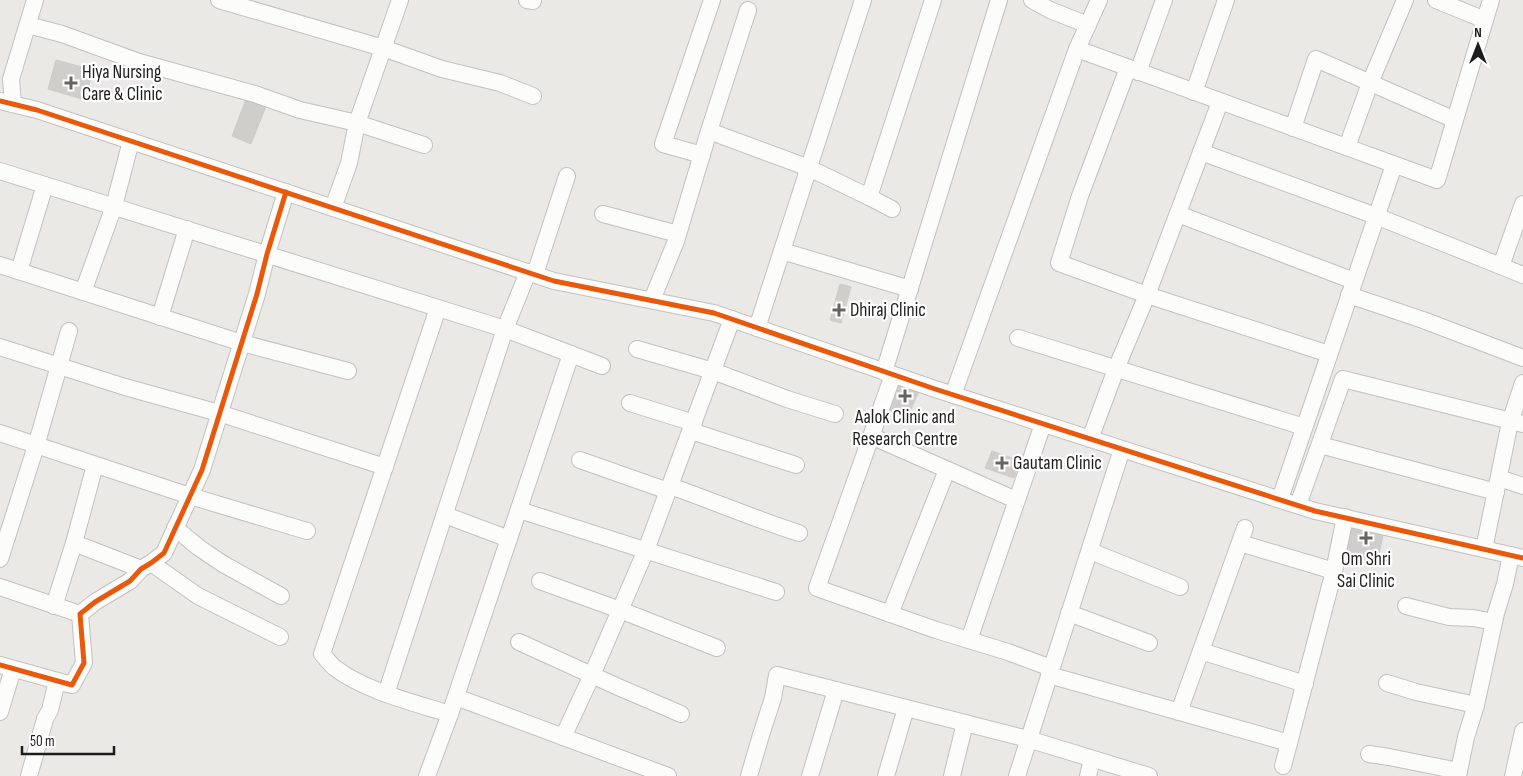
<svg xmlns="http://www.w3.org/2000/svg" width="1523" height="776" viewBox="0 0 1523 776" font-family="'Sofia Sans Condensed',sans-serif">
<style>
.building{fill:#d0cecb;stroke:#cecbc8}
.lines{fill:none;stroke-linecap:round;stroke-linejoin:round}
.minor-casing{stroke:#c2c1c0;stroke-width:18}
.minor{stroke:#fcfcfb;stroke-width:16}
.cycleway-casing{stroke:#fff;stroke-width:8}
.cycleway{stroke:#e8590c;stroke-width:5}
.poi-dot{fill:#656463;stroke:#fff;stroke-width:2}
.labels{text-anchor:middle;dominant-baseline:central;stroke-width:4.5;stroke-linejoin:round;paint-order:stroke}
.poi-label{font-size:19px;fill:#1d1d1d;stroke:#fff;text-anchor:start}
</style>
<rect width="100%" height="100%" fill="#ebe9e6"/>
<!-- building -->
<g class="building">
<polygon points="56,60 93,70 85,100 48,89"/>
<polygon points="248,94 268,101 251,144 232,136"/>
<polygon points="840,284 851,287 841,323 830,320"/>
<polygon points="900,380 920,389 906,420 887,412"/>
<polygon points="992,451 1020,461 1014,478 985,468"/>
<polygon points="1350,523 1384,530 1377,565 1342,558"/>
</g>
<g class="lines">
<!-- minor casing -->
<g class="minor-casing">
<g id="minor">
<polyline points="219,0 383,48 442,69 500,83 533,96"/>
<polyline points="527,0 533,1"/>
<polyline points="1032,0 1050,10 1088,25"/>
<polyline points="1436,0 1485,20"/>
<polyline points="28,25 62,34 139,62 255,94 300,110 357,123 424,145"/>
<polyline points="1077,49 1437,180 1491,0"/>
<polyline points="1128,68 1080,196 1059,263 1147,295 1329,354"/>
<polyline points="1138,72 1164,0"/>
<polyline points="1194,92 1226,0"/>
<polyline points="0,101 37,110 554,281 714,313 935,389 1315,511 1523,558"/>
<polyline points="13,104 11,79 35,0"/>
<polyline points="1293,128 1316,59 1455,120"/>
<polyline points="709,131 809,168 869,197 933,0"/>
<polyline points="1347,147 1370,83 1405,0"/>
<polyline points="1201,152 1376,216 1523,275"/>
<polyline points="702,155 663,144 712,0"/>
<polyline points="0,171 505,329 602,366"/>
<polyline points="869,197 892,209"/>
<polyline points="333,208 349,163 357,123 400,0"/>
<polyline points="603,214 678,234"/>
<polyline points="1178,214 1354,281"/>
<polyline points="782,251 910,289"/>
<polyline points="0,265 242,343 348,371"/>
<polyline points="1501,266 1523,204"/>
<polyline points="19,271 45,185"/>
<polyline points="535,274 567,176"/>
<polyline points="83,292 114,206 131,141"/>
<polyline points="1349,295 1423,320 1523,358"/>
<polyline points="652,300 676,241 709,131 748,10"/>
<path d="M438 308 322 654C326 658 330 664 335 668 365 691 415 703 450 714"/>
<polyline points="160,317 187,229"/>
<polyline points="757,328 863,0"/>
<polyline points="1018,338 1304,427"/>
<polyline points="0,347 125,387 219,413 385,467"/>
<polyline points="637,349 713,371 787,399 835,414"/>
<polyline points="884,372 999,0"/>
<polyline points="893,375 817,588 936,630 1008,652 1051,668"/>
<polyline points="953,395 1077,49 1099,0"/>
<polyline points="630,403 694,423"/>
<polyline points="691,431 796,465"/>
<polyline points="0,433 190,496 307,531"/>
<polyline points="871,436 1016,500"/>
<polyline points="1090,439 1116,369 1147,295 1220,102"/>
<polyline points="1320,445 1496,492"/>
<polyline points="580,460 668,491"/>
<polyline points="1499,478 1523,486"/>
<path d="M670 486C713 501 755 519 799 533"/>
<polyline points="1280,499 1394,165"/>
<polyline points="1298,505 1343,379 1523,424"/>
<polyline points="519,510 776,592"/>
<polyline points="445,515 509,539"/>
<polyline points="175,528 198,547 223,564 281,596"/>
<polyline points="74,543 141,569"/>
<polyline points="1240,543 1334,571"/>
<polyline points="1484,549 1510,422 1523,383"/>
<polyline points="1090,551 1180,587"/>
<polyline points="0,559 36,446 69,331"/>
<polyline points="151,563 198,596 280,637"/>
<polyline points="540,581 620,610 717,648"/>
<polyline points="0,587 80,614"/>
<polyline points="54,606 74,543 95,465"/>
<polyline points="1406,606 1449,617 1473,618 1494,622"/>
<polyline points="1069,613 1149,643"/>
<polyline points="890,614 947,470"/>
<polyline points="969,640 1043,424"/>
<polyline points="519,642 616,686 681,714"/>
<polyline points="1201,651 1305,684"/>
<polyline points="0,665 72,685 84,663 80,614 95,602 130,581 141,569 151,563 164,553 202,470 257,294 267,254 286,192"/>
<polyline points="1049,675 1289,743"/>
<polyline points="1387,683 1416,692 1476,705"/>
<polyline points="386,694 505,329 528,272"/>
<polyline points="456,697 668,776"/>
<polyline points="0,712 13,669"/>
<polyline points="1179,712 1245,528"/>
<polyline points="563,737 592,675 646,550 732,319"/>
<polyline points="1369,754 1389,757 1459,771"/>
<polyline points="1283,766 1334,571 1345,517"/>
<polyline points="29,776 45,719 50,710 57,681"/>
<polyline points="427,776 450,714 571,354"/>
<polyline points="749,776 761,735 773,698 777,675 1028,739 1149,776"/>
<polyline points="810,776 836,690"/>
<polyline points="886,776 906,708"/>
<polyline points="952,776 965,723"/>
<polyline points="1017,776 1122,449"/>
<polyline points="1088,776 1092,759"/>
<polyline points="1458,776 1466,737 1476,705 1496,613 1505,584 1511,555"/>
<polyline points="1513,776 1523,731"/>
</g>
</g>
<!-- minor -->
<use href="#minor" class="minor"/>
<!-- cycleway casing -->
<g class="cycleway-casing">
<g id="cycleway">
<polyline points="0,101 37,110 554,281 714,313 935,389 1315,511 1523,558"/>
<polyline points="0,665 72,685 84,663 80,614 95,602 130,581 141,569 151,563 164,553 202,470 257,294 267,254 286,192"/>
</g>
</g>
<!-- cycleway -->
<use href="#cycleway" class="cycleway"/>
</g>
<!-- markers -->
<g class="poi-dot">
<path d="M68.5 75.5h5v5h5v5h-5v5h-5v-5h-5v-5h5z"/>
<path d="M836.5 302.5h5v5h5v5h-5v5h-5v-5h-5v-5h5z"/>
<path d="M902.5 388.5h5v5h5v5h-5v5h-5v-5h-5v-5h5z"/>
<path d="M999.5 455.5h5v5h5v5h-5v5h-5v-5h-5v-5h5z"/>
<path d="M1363.5 530.5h5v5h5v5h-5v5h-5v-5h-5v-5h5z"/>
</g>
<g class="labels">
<!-- poi labels -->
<g class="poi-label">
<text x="82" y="72">Hiya Nursing<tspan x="82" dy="22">Care &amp; Clinic</tspan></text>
<text x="850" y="310">Dhiraj Clinic</text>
<text x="905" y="417" text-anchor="middle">Aalok Clinic and<tspan x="905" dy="22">Research Centre</tspan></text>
<text x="1013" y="463">Gautam Clinic</text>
<text x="1366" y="559" text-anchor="middle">Om Shri<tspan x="1366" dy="22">Sai Clinic</tspan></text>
</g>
</g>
<!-- north arrow -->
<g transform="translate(1478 45)" stroke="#ffffff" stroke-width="4" paint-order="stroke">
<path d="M0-4L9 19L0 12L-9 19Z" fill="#1d1d1d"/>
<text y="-8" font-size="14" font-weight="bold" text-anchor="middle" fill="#1d1d1d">N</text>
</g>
<!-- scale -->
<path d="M22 746v8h92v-8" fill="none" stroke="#1d1d1d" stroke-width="2.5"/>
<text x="30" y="746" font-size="15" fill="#1d1d1d" stroke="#ffffff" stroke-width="4" paint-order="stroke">50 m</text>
</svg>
